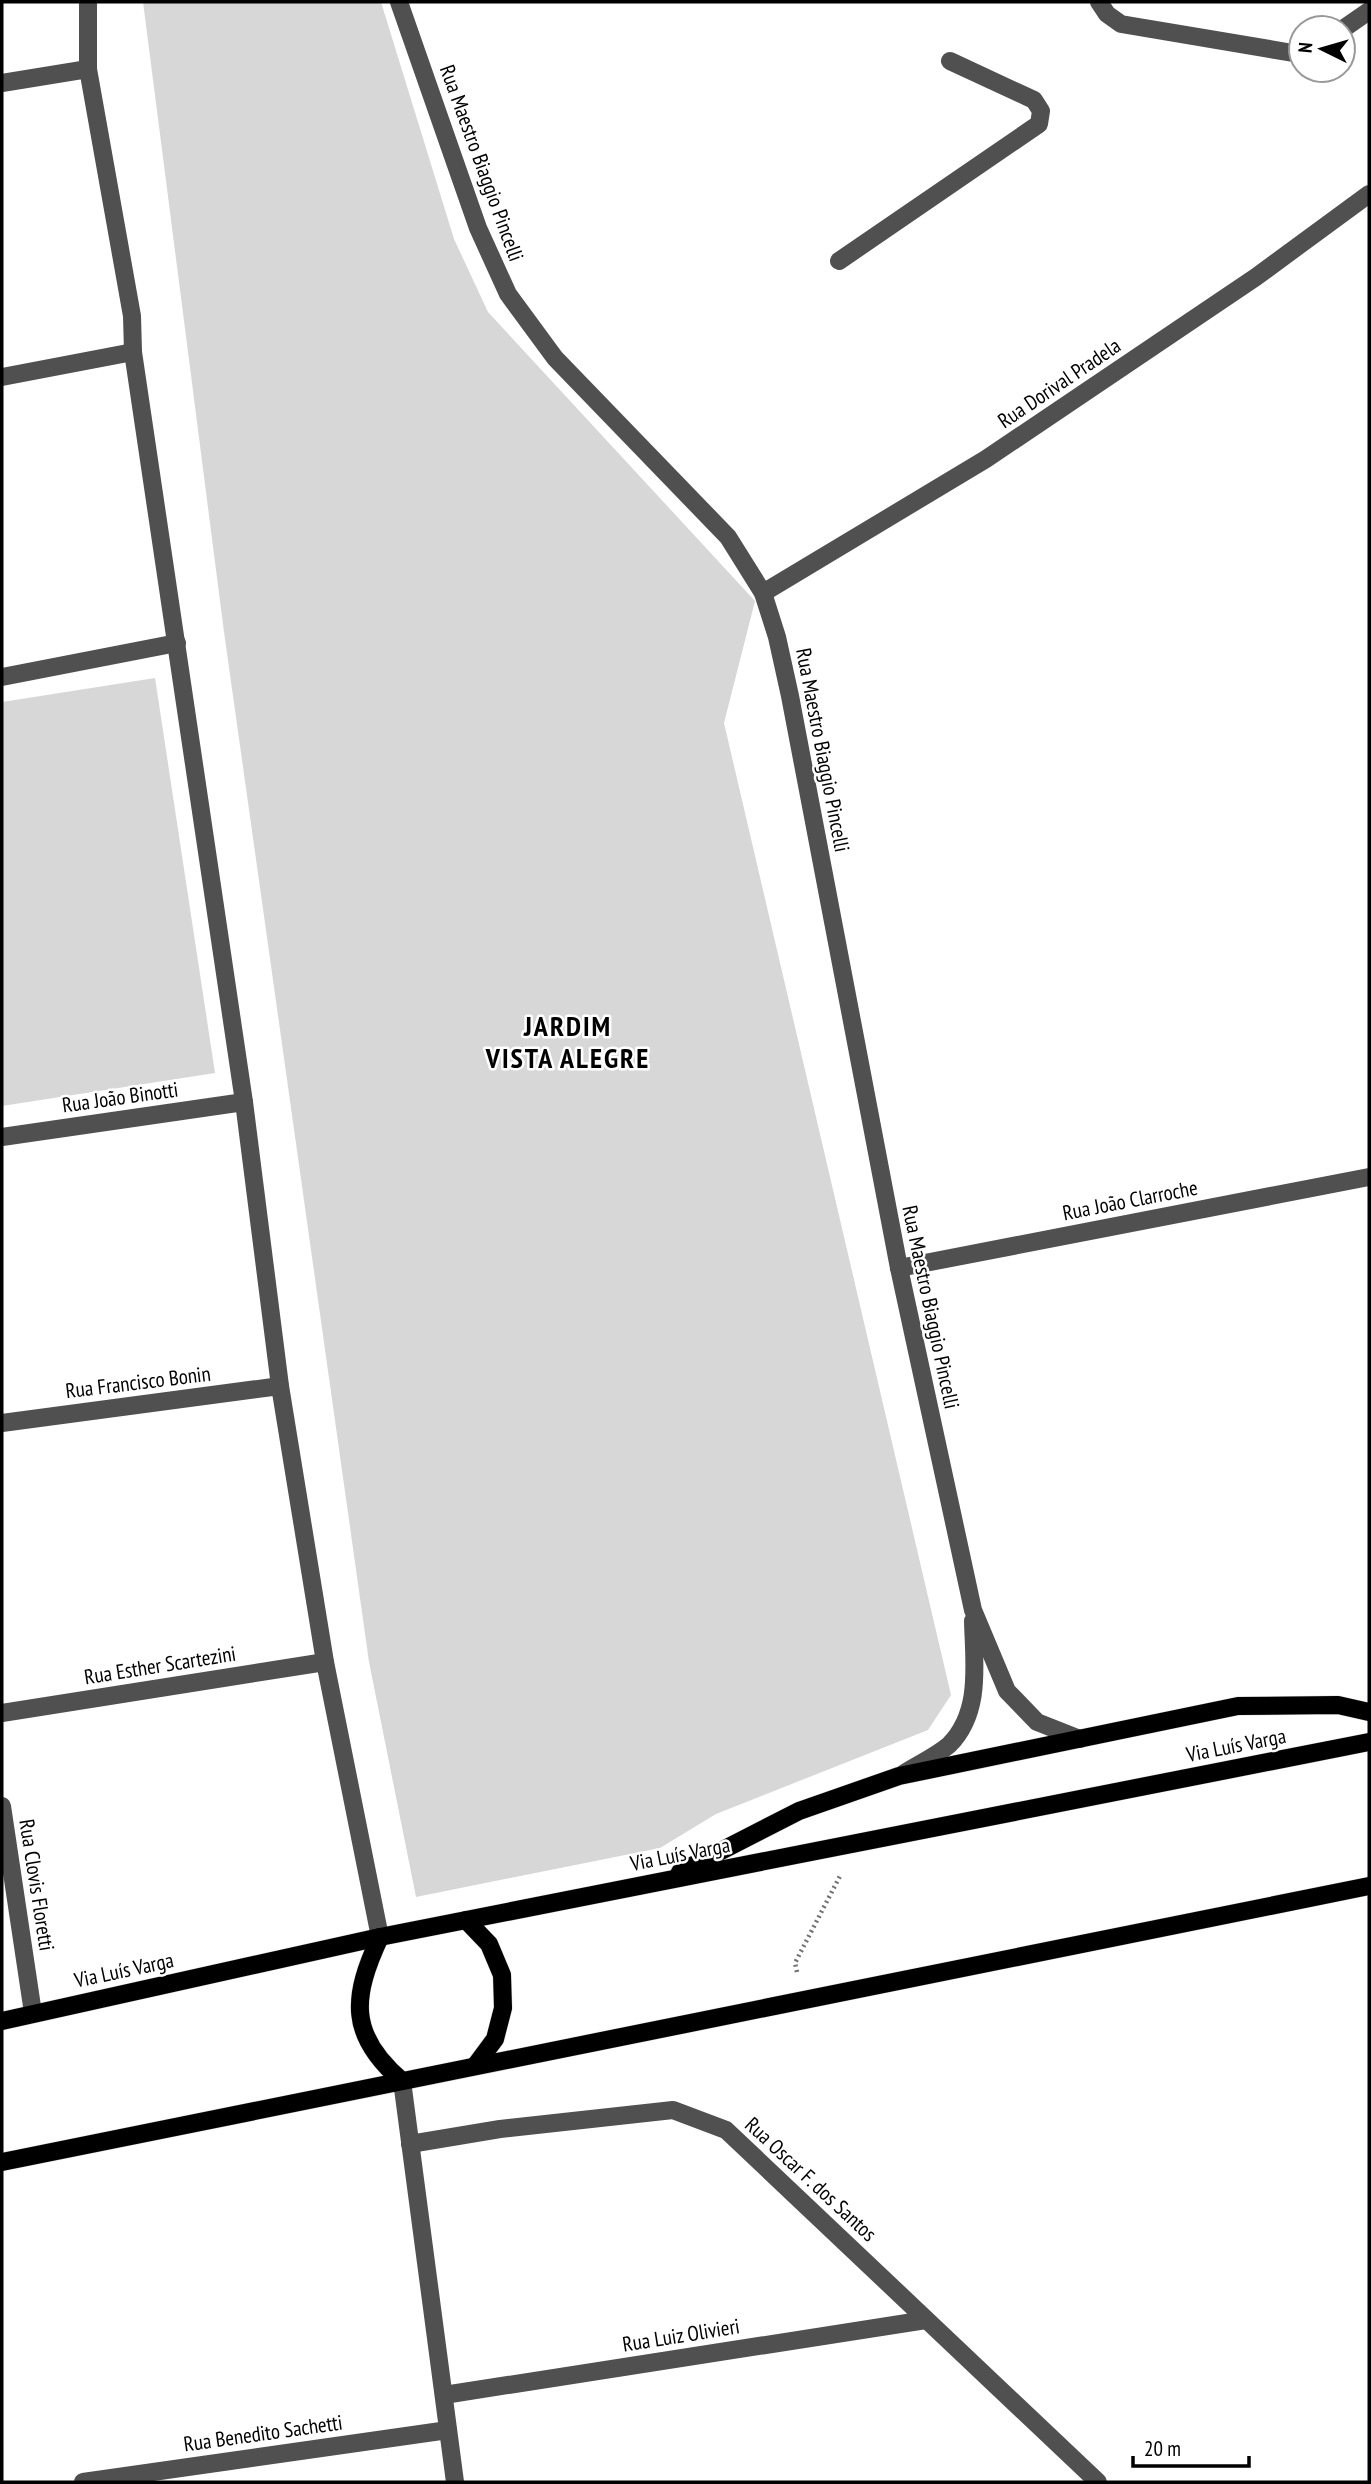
<svg xmlns="http://www.w3.org/2000/svg" width="1371" height="2484" viewBox="0 0 1371 2484" font-family="'PT Sans Narrow',sans-serif">
<style>
.green{fill:#d7d7d7}
.lines{fill:none;stroke-linecap:round;stroke-linejoin:round}
.major-casing{stroke:#dbdbdb;stroke-width:19}
.path{stroke:#727272;stroke-width:4.5;stroke-dasharray:2 3.5;stroke-linecap:butt}
.minor{stroke:#505050;stroke-width:18}
.major{stroke:#000;stroke-width:18}
.labels{text-anchor:middle;dominant-baseline:central;stroke-width:5;stroke-linejoin:round;paint-order:stroke}
.street-label{font-size:21px;fill:#000;stroke:#fff}
.district-label{font-size:28px;font-weight:bold;letter-spacing:2px;fill:#000;stroke:#fff}
</style>
<rect width="100%" height="100%" fill="#fff"/>
<!-- green -->
<g class="green">
<polygon points="143,2 381,2 454,239 488,312 755,601 724,723 951,1695 928,1730 716,1814 660,1848 416,1897 369,1662 224,632"/>
<polygon points="155,678 215,1073 2,1106 2,702"/>
</g>
<g class="lines">
<!-- major casing -->
<g class="major-casing">
<g id="major">
<polyline points="680,1872 799,1811 899,1776 1238,1706 1338,1705 1369,1712"/>
<polyline points="466,1920 489,1944 502,1975 503,2008 495,2039 475,2066"/>
<path d="M380 1937C352 1997 348 2035 402 2081"/>
<polyline points="2,2021 380,1937 1369,1742"/>
<polyline points="2,2162 1369,1886"/>
</g>
</g>
<!-- path -->
<polyline class="path" points="797,1972 795,1963 840,1876"/>
<!-- minor -->
<g class="minor">
<polyline points="88,2 88,69 132,316 133,352 244,1102 280,1386 325,1662 380,1937"/>
<polyline points="399,2 478,228 508,294 555,358 728,537 763,593 777,637 790,696 899,1268 973,1610 1007,1691 1037,1722 1080,1739"/>
<polyline points="1099,2 1107,14 1121,24 1293,53 1301,51"/>
<polyline points="1343,29 1369,11"/>
<polyline points="2,83 88,69"/>
<polyline points="839,261 1039,124 1041,111 1034,100 950,61"/>
<polyline points="2,377 133,352"/>
<polyline points="763,593 986,459 1256,277 1369,194"/>
<polyline points="2,677 177,643"/>
<polyline points="2,1137 244,1102"/>
<polyline points="899,1268 1369,1177"/>
<polyline points="2,1423 280,1386"/>
<polyline points="2,1713 325,1662"/>
<path d="M903 1774C917 1765 936 1756 949 1745 982 1712 974 1663 973 1621"/>
<polyline points="2,1806 33,2013"/>
<polyline points="402,2081 455,2482"/>
<polyline points="410,2144 500,2129 673,2110 726,2130 1098,2482"/>
<polyline points="444,2395 926,2320"/>
<polyline points="83,2482 448,2430"/>
</g>
<!-- major -->
<use href="#major" class="major"/>
</g>
<g class="labels">
<!-- street labels -->
<g class="street-label">
<text transform="translate(482 163) rotate(70)">Rua Maestro Biaggio Pincelli</text>
<text transform="translate(1059 383) rotate(-34)">Rua Dorival Pradela</text>
<text transform="translate(823 750) rotate(79)">Rua Maestro Biaggio Pincelli</text>
<text transform="translate(120 1097) rotate(-8)">Rua João Binotti</text>
<text transform="translate(1130 1200) rotate(-11)">Rua João Clarroche</text>
<text transform="translate(931 1307) rotate(78)">Rua Maestro Biaggio Pincelli</text>
<text transform="translate(138 1382) rotate(-7)">Rua Francisco Bonin</text>
<text transform="translate(160 1665) rotate(-9)">Rua Esther Scartezini</text>
<text transform="translate(1236 1745) rotate(-11)">Via Luís Varga</text>
<text transform="translate(680 1854) rotate(-11)">Via Luís Varga</text>
<text transform="translate(37 1885) rotate(81)">Rua Clovis Floretti</text>
<text transform="translate(124 1970) rotate(-12)">Via Luís Varga</text>
<text transform="translate(811 2179) rotate(43)">Rua Oscar F. dos Santos</text>
<text transform="translate(681 2335) rotate(-9)">Rua Luiz Olivieri</text>
<text transform="translate(263 2433) rotate(-8)">Rua Benedito Sachetti</text>
</g>
<!-- district labels -->
<g class="district-label">
<text x="568" y="1025">JARDIM<tspan x="568" dy="32">VISTA ALEGRE</tspan></text>
</g>
</g>
<!-- border -->
<rect width="1371" height="2484" fill="none" stroke="#000000" stroke-width="7"/>
<!-- north arrow -->
<g transform="translate(1322 49) rotate(275)"><circle r="33" fill="#ffffff" stroke="#999999" stroke-width="2"/>
<path d="M0-5L12 26L0 18L-12 26Z" fill="#000000"/>
<text y="-10" font-size="19" font-weight="bold" text-anchor="middle" fill="#000000">N</text>
</g>
<!-- scale -->
<path d="M1133 2456v10h116v-10" fill="none" stroke="#000000" stroke-width="3.5"/>
<text x="1144" y="2456" font-size="21" fill="#000000" stroke="#ffffff" stroke-width="5" paint-order="stroke">20 m</text>
</svg>
